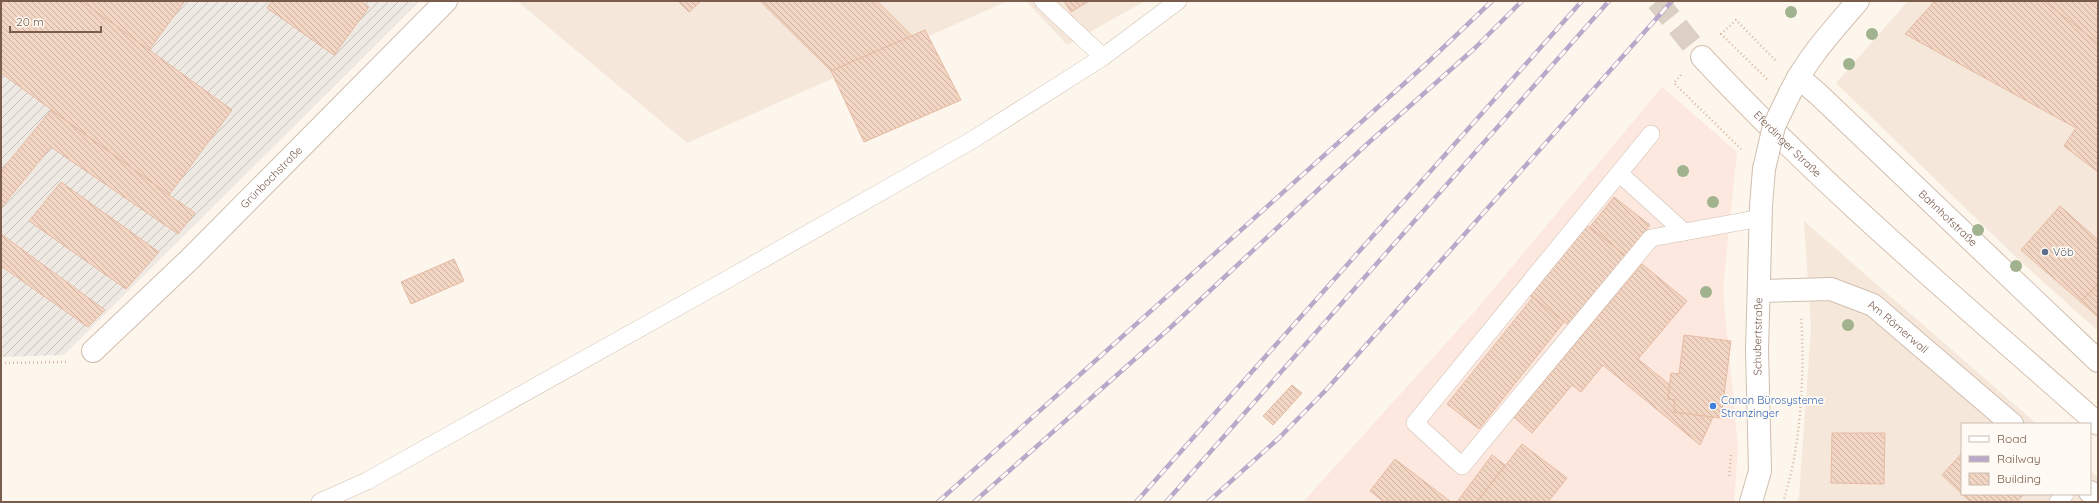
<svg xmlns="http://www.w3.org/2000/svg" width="2099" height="503" viewBox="0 0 2099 503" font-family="Quicksand,sans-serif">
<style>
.residential{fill:#f5e8da}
.commercial{fill:#fde8e0}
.industrial{fill:url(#industrial-furrows)}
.building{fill:url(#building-back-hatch);stroke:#e6bba3}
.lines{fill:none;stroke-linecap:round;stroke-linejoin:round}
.secondary-tunnel{stroke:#dcd0c4;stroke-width:22;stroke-dasharray:22 11;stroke-linecap:butt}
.service-casing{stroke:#d1beb0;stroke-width:18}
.minor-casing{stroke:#d1beb0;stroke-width:24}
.tertiary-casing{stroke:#d1beb0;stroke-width:24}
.secondary-casing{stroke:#d6c0b0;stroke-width:24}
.path{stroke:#d9b8a5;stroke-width:2.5;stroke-dasharray:1 3;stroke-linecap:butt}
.service{stroke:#fff;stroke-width:17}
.minor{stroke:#fff;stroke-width:22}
.tertiary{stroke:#fff;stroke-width:22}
.secondary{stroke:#fff;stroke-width:22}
.rail-casing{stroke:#b9a8c9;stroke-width:4.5}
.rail{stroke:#fffaf3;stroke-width:3;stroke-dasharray:9;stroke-linecap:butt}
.tertiary-bridge-casing{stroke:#d1beb0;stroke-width:24;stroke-linecap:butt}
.tertiary-bridge{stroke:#fff;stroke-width:22}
.tree{fill:#a0b28e}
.service-dot{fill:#5c6f8a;stroke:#fffaf3;stroke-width:1.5}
.shop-dot{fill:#3f7fe0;stroke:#fffaf3;stroke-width:1.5}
.labels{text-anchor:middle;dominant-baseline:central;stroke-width:3.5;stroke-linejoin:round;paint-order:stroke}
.street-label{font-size:11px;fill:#7a5c4d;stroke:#fffaf3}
.service-label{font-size:11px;fill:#4e5e75;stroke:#fffaf3;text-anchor:start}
.shop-label{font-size:11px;fill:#366cbe;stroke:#fffaf3;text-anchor:start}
</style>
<defs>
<pattern id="industrial-furrows" width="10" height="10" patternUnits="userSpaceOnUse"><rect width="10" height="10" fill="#efe9e4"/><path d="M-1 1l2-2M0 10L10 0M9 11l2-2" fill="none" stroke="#c7c0bb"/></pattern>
<pattern id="building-back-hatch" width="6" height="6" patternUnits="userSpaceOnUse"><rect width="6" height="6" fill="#f3d5c3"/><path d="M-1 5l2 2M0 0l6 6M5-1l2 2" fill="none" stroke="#cab0a1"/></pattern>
</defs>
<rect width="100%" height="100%" fill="#fdf6ec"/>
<!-- residential -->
<g class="residential">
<polygon points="517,1 1008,1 687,143"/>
<polygon points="1026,1 1145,1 1067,45"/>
<polygon points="1908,1 2098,1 2098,331 2020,261 1836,83"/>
<polygon points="1804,221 2037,424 1962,424 1962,494 2090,494 2090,471 2098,477 2098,502 1796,502 1799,497 1811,328"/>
</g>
<!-- commercial -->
<polygon class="commercial" points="1662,87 1737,152 1723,289 1738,447 1734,502 1303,502 1476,310"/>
<!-- industrial -->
<polygon class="industrial" points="1,1 419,1 64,355 1,357"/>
<!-- building -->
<g class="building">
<polygon points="1,1 82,1 232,110 169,195 1,73"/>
<polygon points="82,1 185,1 149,50"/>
<polygon points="272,1 360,1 369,7 334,55 267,8"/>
<polygon points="678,1 701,1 689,12"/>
<polygon points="760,1 877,1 912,36 831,71"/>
<polygon points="1064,1 1089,1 1071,12"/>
<polygon points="1935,1 2044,1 2098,43 2098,172 2064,146 2076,128 1905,34"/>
<polygon points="2044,1 2093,1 2098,5 2098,43"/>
<polygon points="925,30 961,100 864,142 831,71"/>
<polygon points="51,110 169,195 195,213 178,234 51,147 1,208 1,171"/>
<polygon points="61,182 159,252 126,289 29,221"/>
<polygon points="1614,197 1650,225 1626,256 1590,227"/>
<polygon points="2060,206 2098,240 2098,284 2081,302 2021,250"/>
<polygon points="1584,223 1626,256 1570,326 1528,294"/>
<polygon points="1,234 105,310 88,327 1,266"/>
<polygon points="454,259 464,281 411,304 401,282"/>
<polygon points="1642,264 1687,301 1638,359 1670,385 1668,399 1675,400 1674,412 1713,417 1700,445 1603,365 1581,392 1572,385 1532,433 1514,417"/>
<polygon points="2098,284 2098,317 2081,302"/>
<polygon points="1533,297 1564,322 1479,429 1447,404"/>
<polygon points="1684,335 1731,341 1721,418 1674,412 1675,400 1668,399 1671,373 1679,374"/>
<polygon points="1292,385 1302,393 1273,425 1263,416"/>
<polygon points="1832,433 1885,433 1884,484 1831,483"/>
<polygon points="1522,444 1567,478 1548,502 1477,502"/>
<polygon points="1962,453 1962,494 1942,475"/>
<polygon points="1492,455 1505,465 1477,502 1457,502"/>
<polygon points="1395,459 1451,502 1384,502 1370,491"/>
<polygon points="1962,494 2024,494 2017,502 1971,502"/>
</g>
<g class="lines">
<!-- secondary-tunnel -->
<polyline class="secondary-tunnel" points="1657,1 1702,57"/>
<!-- service casing -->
<g class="service-casing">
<g id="service">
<polyline points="1043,1 1103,57"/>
<polyline points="1651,134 1415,423 1462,466 1651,238 1761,218"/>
<polyline points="1619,173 1684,232"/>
<polyline points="320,502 367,481 728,279 974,139 1103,57 1178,1"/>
<polyline points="2058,502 2065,494"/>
</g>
</g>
<!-- minor casing -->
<g class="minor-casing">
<g id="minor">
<path id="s1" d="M1798 77 1818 94 2098 361"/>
<path id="s2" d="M1759 291 1831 289 1873 305 2012 424"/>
<path id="s3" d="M93 351 191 258 446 1"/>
<polyline points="2090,492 2098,498"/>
</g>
</g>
<!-- tertiary casing -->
<g class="tertiary-casing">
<g id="tertiary">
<path d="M1790 93C1807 58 1833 30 1858 1"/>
<path id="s4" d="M1751 502 1760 471 1757 350 1761 206 1764 169"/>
</g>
</g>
<!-- secondary casing -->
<g class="secondary-casing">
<g id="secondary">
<path id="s5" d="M1702 57C1825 189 1964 305 2098 424"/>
</g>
</g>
<!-- path -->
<g class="path">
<polyline points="1681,75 1674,83 1741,149"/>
<polyline points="1767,79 1721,34 1736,20 1777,62"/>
<polyline points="1,363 69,362"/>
<polyline points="1729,476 1731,455"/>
<path d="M1783 502C1801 448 1805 373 1801 316"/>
</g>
<!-- service -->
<use href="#service" class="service"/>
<!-- minor -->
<use href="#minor" class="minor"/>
<!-- tertiary -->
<use href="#tertiary" class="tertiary"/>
<!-- secondary -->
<use href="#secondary" class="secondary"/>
<!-- rail casing -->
<g class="rail-casing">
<g id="rail">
<polyline points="938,502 1426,64 1492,1"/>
<polyline points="974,502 1171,327 1366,145 1475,48 1522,1"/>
<polyline points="1136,502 1582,1"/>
<polyline points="1166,502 1609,1"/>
<polyline points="1208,502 1279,438 1326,390 1672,1"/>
</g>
</g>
<!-- rail -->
<use href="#rail" class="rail"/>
<!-- tertiary-bridge casing -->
<g class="tertiary-bridge-casing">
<polyline id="tertiary-bridge" points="1764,169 1774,126 1790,93"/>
</g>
<!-- tertiary-bridge -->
<use href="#tertiary-bridge" class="tertiary-bridge"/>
</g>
<!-- trees -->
<g class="tree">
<circle cx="1791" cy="12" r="6"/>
<circle cx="1872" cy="34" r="6"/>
<circle cx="1849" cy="64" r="6"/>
<circle cx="1683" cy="171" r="6"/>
<circle cx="1713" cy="202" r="6"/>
<circle cx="1978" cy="230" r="6"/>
<circle cx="2016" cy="266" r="6"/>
<circle cx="1706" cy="292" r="6"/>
<circle cx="1848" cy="325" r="6"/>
</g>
<!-- markers -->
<circle class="service-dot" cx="2045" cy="252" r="4"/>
<circle class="shop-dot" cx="1713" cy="406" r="4"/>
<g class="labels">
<!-- street labels -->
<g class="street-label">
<text stroke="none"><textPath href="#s5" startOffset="122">Eferdinger Straße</textPath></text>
<text stroke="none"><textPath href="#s3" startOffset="249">Grünbachstraße</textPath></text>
<text stroke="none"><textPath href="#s1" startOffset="206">Bahnhofstraße</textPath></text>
<text stroke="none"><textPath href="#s2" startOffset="150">Am Römerwall</textPath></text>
<text stroke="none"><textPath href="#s4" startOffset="167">Schubertstraße</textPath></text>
</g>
<!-- service labels -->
<g class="service-label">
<text x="2053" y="252">Vöb</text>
</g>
<!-- shop labels -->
<g class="shop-label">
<text x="1721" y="400">Canon Bürosysteme<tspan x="1721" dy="13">Stranzinger</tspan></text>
</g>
</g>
<!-- border -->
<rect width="2099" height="503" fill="none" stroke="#7a5c4d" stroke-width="4"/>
<!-- legend -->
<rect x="1961" y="423" width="130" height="72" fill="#fffaf3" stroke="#cabbb1"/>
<rect x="1969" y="436" width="20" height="6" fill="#ffffff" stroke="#cabbb1"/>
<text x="1997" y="443" font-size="12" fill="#7a5c4d">Road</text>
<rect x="1969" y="456" width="20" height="6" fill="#b9a8c9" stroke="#cabbb1"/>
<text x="1997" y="463" font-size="12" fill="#7a5c4d">Railway</text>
<rect x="1969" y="473" width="20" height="12" fill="url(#building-back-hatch)" stroke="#cabbb1"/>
<text x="1997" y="483" font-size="12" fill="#7a5c4d">Building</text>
<!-- scale -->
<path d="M10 26v6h91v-6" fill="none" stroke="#7a5c4d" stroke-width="2"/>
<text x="16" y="26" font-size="12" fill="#7a5c4d" stroke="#fffaf3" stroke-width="3" paint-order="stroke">20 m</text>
</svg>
